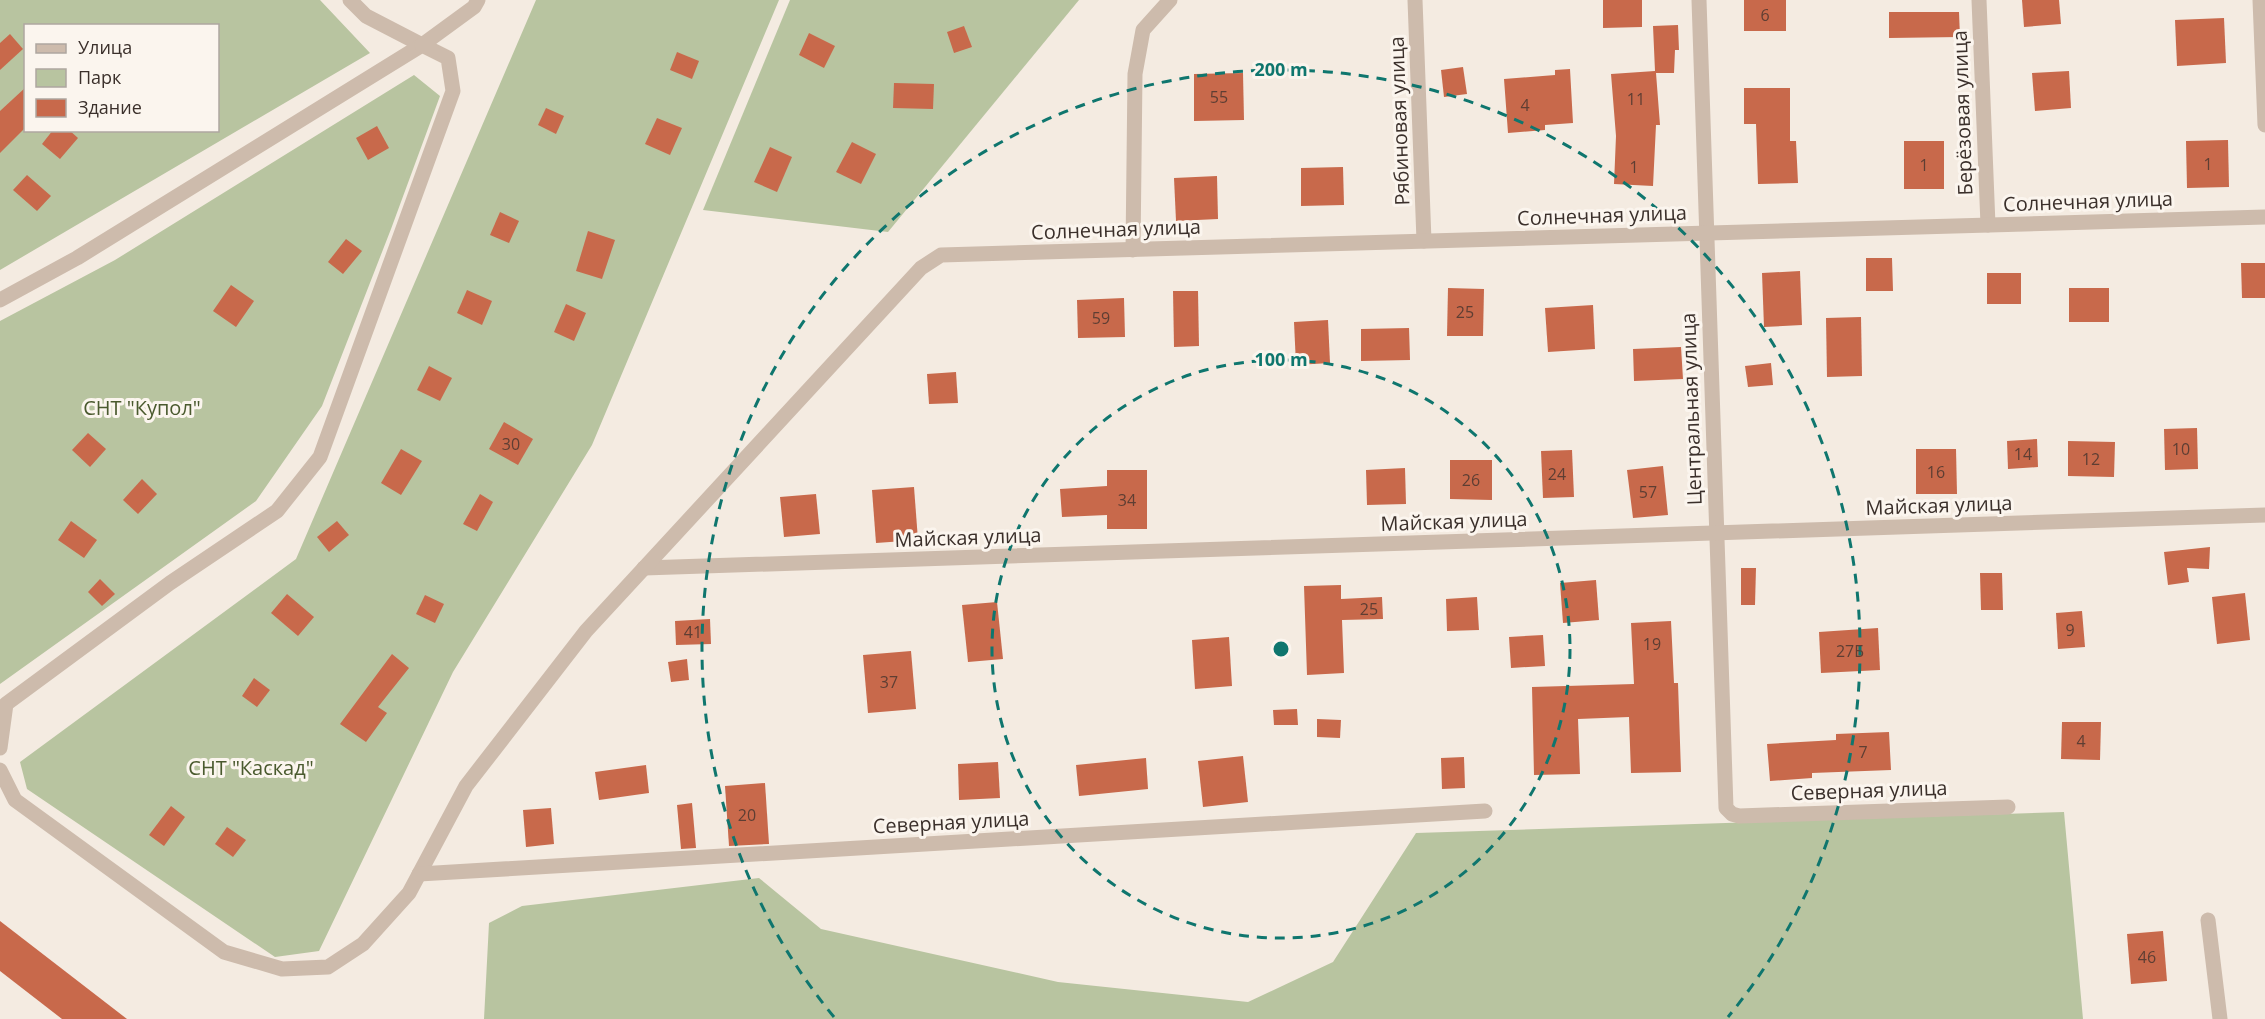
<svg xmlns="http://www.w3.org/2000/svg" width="2265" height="1019" viewBox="0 0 2265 1019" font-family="'Open Sans',sans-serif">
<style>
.green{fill:#b8c4a0;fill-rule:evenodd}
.building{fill:#c8694b}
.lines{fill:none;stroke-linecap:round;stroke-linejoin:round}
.minor{stroke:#cdbbac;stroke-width:15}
.ring{fill:none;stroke:#0f766e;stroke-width:3;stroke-dasharray:10 8}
.labels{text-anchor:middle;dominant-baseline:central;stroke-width:6;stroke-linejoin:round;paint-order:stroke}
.number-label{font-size:16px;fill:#5e3e33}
.street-label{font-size:20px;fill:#3b302b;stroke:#fbf5ee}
.park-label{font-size:20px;fill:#4a5a2e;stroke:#fbf5ee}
.centre{fill:#0f766e;stroke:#fbf5ee;stroke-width:3}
.ring-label{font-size:18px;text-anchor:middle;font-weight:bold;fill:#0f766e;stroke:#fbf5ee;stroke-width:6;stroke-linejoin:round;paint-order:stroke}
</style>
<rect width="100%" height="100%" fill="#f4ebe1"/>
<!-- green -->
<g class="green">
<path d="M0 0H320L370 53 0 270ZM26 26H218V130H26Z"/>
<polygon points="536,0 779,0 592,445 453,672 319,951 275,957 27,789 20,762 296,559"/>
<polygon points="790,0 1079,0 888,232 703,210"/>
<polygon points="414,75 440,96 391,229 322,406 256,501 0,684 0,321 115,260"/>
<polygon points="2064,812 2083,1019 484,1019 489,923 522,906 759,878 821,929 1058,982 1248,1002 1333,962 1416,833"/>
</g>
<!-- building -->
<g class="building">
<polygon points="1603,0 1642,0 1642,27 1603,28"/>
<rect x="1744" y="0" width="42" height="31"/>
<polygon points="2022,0 2059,0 2061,24 2024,27"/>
<polygon points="1889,12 1959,12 1960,37 1889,38"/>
<polygon points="2224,18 2226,63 2177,66 2175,20"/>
<polygon points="1678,25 1679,50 1675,50 1674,73 1656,73 1660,125 1656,125 1653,186 1614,184 1616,136 1611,74 1655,71 1653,26"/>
<polygon points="964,26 972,47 954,53 947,32"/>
<polygon points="809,33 835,46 824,68 799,55"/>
<polygon points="10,34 23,49 0,70 0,43"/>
<polygon points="677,52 699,61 692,79 670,70"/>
<polygon points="1463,67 1467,94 1444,97 1441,70"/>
<polygon points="1570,69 1573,123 1545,125 1545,130 1508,133 1504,79 1555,75 1555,70"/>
<polygon points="2069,71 2071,108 2035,111 2032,73"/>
<polygon points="1243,73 1244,120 1194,121 1194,74"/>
<polygon points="894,83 934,84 933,109 893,108"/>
<polygon points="26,87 26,127 0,153 0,111"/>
<polygon points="1744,88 1790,88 1790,141 1796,141 1798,183 1758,184 1756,124 1744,124"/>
<polygon points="546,108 564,116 556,134 538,125"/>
<polygon points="657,118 682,128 670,155 645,144"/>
<polygon points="377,126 389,148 368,160 356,138"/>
<polygon points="53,130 69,130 78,138 60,159 42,144"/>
<polygon points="2228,140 2229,187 2187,188 2186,141"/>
<rect x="1904" y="141" width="40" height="48"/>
<polygon points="852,142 876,154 861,184 836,172"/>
<polygon points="770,147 792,157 777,192 754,182"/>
<polygon points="1343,167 1344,205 1301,206 1301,168"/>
<polygon points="27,175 51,196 37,211 13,190"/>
<polygon points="1217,176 1218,219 1176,221 1174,178"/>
<polygon points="500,212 519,221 509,243 490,235"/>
<polygon points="588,231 615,240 602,279 576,271"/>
<polygon points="346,239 362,251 343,274 328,262"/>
<polygon points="1866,258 1892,258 1893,291 1866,291"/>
<polygon points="2241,263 2265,263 2265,298 2242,298"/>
<polygon points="1800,271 1802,325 1764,327 1762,273"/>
<rect x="1987" y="273" width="34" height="31"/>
<polygon points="231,285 254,301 236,327 213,311"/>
<polygon points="1448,288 1484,289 1483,336 1447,336"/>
<rect x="2069" y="288" width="40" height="34"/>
<polygon points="467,290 492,301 482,325 457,313"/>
<polygon points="1173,291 1198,291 1199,346 1174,347"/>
<polygon points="1124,298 1125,337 1078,338 1077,300"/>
<polygon points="566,304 586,313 574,341 554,332"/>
<polygon points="1593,305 1595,349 1548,352 1545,308"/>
<polygon points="1861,317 1862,376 1827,377 1826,318"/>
<polygon points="1328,320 1330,363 1296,365 1294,322"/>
<polygon points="1409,328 1410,360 1361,361 1361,329"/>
<polygon points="1681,347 1683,379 1634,381 1633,349"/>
<polygon points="1771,363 1773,385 1748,387 1745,366"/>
<polygon points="429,366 452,378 440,401 417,390"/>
<polygon points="956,372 958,403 929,404 927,374"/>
<polygon points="504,422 533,439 518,465 489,449"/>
<polygon points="2197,428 2198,469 2165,470 2164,429"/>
<polygon points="88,433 106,449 90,467 72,450"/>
<polygon points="2037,439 2038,467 2008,469 2007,441"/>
<polygon points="2068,441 2115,442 2114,477 2068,476"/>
<polygon points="401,449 422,461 401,495 381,483"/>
<polygon points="1916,449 1956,449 1957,494 1916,494"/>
<polygon points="1572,450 1574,497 1543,498 1541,451"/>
<polygon points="1450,460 1492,460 1492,500 1450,499"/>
<polygon points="1663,466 1668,515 1633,518 1627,470"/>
<polygon points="1405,468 1406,504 1367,505 1366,470"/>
<polygon points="1107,470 1147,470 1147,529 1107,529 1107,515 1062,517 1060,489 1107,486"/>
<polygon points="142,479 157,494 138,514 123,500"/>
<polygon points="914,487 918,540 876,543 872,490"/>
<polygon points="480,494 493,502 477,531 463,524"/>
<polygon points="816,494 820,534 784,537 780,497"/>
<polygon points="71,521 97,540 84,558 58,540"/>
<polygon points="337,521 349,535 329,552 317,537"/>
<polygon points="2210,547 2209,569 2187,568 2189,582 2168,585 2164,552"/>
<polygon points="1741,568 1756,568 1755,605 1741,605"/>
<polygon points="1980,573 2002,573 2003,610 1981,610"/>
<polygon points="100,579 115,594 102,606 88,592"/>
<polygon points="1596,580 1599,620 1563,623 1560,583"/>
<polygon points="1341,585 1341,599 1382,597 1383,619 1342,620 1344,673 1307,675 1304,586"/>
<polygon points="2245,593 2250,640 2217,644 2212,597"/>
<polygon points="287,594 314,617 298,636 271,613"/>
<polygon points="425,595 444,604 435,623 416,614"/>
<polygon points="1477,597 1479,630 1447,631 1446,599"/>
<polygon points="997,602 1003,659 968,662 962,605"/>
<polygon points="2082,611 2085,647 2058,649 2056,613"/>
<polygon points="710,619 711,644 676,645 675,621"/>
<polygon points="1671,621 1674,683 1678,683 1681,772 1631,773 1629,717 1578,719 1580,774 1534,775 1532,687 1634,684 1631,623"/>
<polygon points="1878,628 1880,670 1821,673 1819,632"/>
<polygon points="1543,635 1545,666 1511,668 1509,637"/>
<polygon points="1229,637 1232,686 1195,689 1192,640"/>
<polygon points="911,651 916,709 868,713 863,655"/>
<polygon points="392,654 409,668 378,707 387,713 366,742 340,724"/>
<polygon points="687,659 689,680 671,682 668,662"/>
<polygon points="254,678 270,690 257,707 242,696"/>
<polygon points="1297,709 1298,725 1274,725 1273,710"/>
<polygon points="1317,719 1341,720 1340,738 1317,737"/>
<polygon points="2062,722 2101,722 2100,760 2061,759"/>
<polygon points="1889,732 1891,770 1812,773 1812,778 1770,781 1767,744 1836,740 1836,734"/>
<polygon points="1243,756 1248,802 1203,807 1198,761"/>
<polygon points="1464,757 1465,788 1442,789 1441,758"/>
<polygon points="1146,758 1148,789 1079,796 1076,765"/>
<polygon points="998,762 1000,798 959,800 958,764"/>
<polygon points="646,765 649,793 599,800 595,772"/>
<polygon points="765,783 769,844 729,846 725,786"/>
<polygon points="692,803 696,848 681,849 677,805"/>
<polygon points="171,806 185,817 164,846 149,835"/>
<polygon points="551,808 554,844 526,847 523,810"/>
<polygon points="227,827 246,840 233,857 215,844"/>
<polygon points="0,921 127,1019 62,1019 0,971"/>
<polygon points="2163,931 2167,981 2131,984 2127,934"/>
</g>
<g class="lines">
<!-- minor -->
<g class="minor">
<polyline points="350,0 366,16 422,45"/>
<polyline points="1415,0 1424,241"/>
<polyline points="1699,0 1726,808 1732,814 1739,816 2008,807"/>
<polyline points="1979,0 1988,225"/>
<polyline points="2260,0 2265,125"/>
<polyline points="1133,250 1135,74 1143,30 1170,0"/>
<polyline points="0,300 77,258 422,45"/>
<polyline points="644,568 2265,515"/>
<polyline points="0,748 6,704 170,583 277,511 320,457 453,91 448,58 422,45 474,7 478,0"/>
<polyline points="0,770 15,800 224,952 282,969 328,967 363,944 409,893 466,786 586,631 921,268 941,255 2265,217"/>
<polyline points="419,874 1485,811"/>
<polyline points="2208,920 2220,1019"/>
</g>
</g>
<!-- distance rings -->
<g class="ring">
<circle cx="1281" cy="649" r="289"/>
<path d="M834 1017A579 579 0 1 1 1728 1017"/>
</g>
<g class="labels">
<!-- number labels -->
<g class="number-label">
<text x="1765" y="15">6</text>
<text x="1219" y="97">55</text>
<text x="1636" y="99">11</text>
<text x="1525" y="105">4</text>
<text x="2208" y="164">1</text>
<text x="1924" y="165">1</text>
<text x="1634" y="167">1</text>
<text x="1465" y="312">25</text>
<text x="1101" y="318">59</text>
<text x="511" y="444">30</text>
<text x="2181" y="449">10</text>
<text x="2023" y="454">14</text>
<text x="2091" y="459">12</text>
<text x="1936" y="472">16</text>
<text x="1557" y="474">24</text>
<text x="1471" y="480">26</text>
<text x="1648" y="492">57</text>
<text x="1127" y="500">34</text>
<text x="1369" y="609">25</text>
<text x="2070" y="630">9</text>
<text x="693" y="632">41</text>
<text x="1652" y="644">19</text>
<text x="1850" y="651">27Б</text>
<text x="889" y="682">37</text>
<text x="2081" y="741">4</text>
<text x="1863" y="752">7</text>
<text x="747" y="815">20</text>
<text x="2147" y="957">46</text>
</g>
<!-- street labels -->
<g class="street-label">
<text transform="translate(1962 113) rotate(-92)">Берёзовая улица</text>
<text transform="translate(1399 121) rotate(-92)">Рябиновая улица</text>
<text transform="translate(2088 201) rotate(-2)">Солнечная улица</text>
<text transform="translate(1602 215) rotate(-2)">Солнечная улица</text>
<text transform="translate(1116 229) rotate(-2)">Солнечная улица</text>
<text transform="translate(1691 409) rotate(-92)">Центральная улица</text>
<text transform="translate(1939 505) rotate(-2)">Майская улица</text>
<text transform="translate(1454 521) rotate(-2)">Майская улица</text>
<text transform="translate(968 537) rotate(-2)">Майская улица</text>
<text transform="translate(1869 790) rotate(-2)">Северная улица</text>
<text transform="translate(951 822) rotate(-3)">Северная улица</text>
</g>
<!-- park labels -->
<g class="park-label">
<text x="142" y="407">СНТ "Купол"</text>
<text x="251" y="767">СНТ "Каскад"</text>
</g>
</g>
<circle cx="1281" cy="649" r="9" class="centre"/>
<g class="ring-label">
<text x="1281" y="76">200 m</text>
<text x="1281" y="366">100 m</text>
</g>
<!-- legend -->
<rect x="24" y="24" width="195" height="108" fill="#fbf5ee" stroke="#aea6a0" stroke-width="1.5"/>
<rect x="36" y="44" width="30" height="9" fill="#cdbbac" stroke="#aea6a0" stroke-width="1.5"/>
<text x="78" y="54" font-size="18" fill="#3b302b">Улица</text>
<rect x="36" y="69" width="30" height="18" fill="#b8c4a0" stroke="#aea6a0" stroke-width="1.5"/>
<text x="78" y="84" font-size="18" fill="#3b302b">Парк</text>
<rect x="36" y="99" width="30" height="18" fill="#c8694b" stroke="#aea6a0" stroke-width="1.5"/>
<text x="78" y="114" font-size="18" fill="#3b302b">Здание</text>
</svg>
